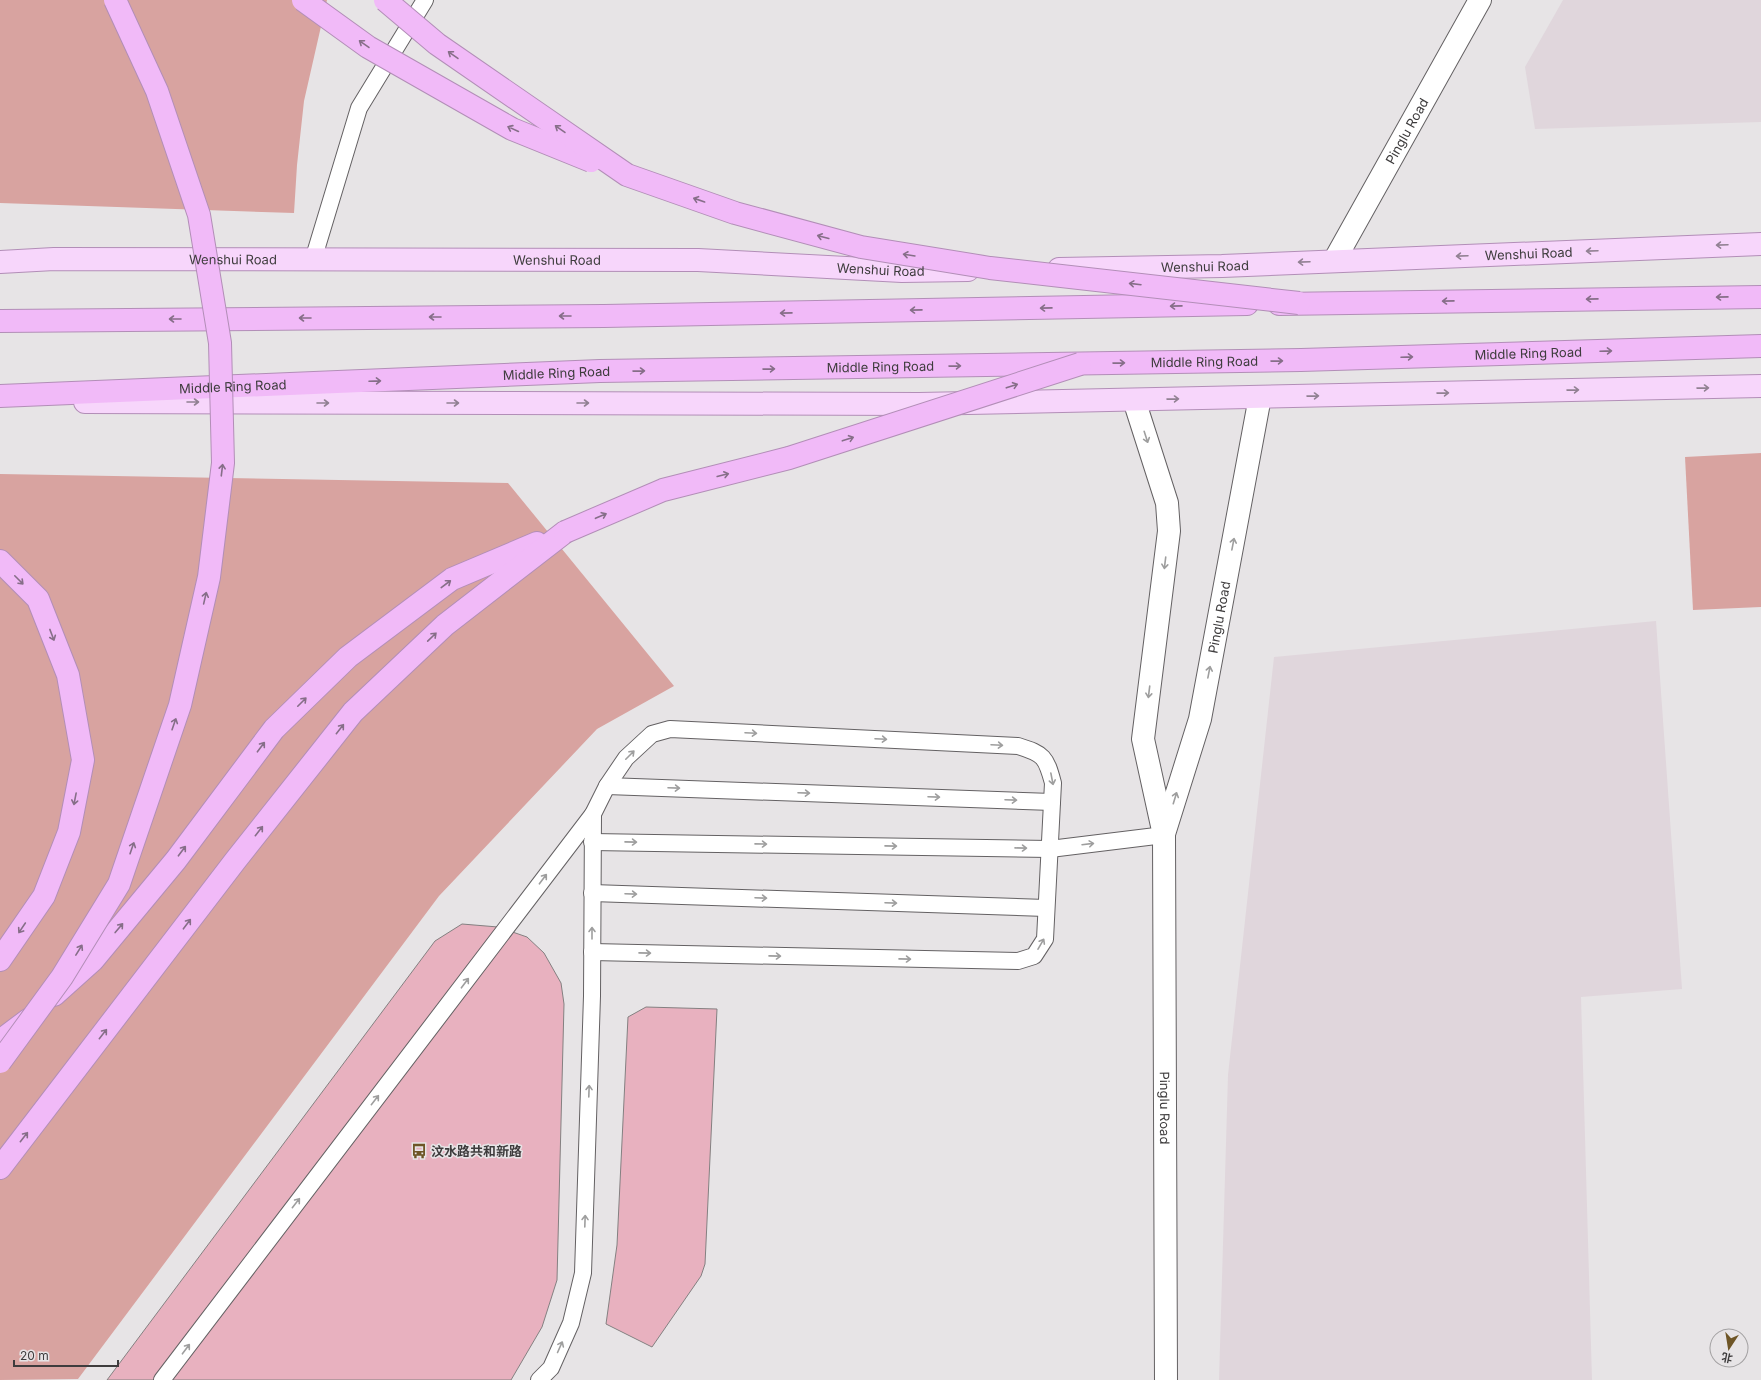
<svg xmlns="http://www.w3.org/2000/svg" width="1761" height="1380" viewBox="0 0 1761 1380" font-family="Inter,'Noto Sans SC',sans-serif">
<style>
.built{fill:#e0d6dc}
.green{fill:#d8a3a0}
.building{fill:#e8b1bf;stroke:#848081}
.lines{fill:none;stroke-linecap:round;stroke-linejoin:round}
.lane-casing{stroke:#646163;stroke-width:18}
.secondary-casing{stroke:#646163;stroke-width:24}
.primary-casing{stroke:#b28eb7;stroke-width:24}
.highway-casing{stroke:#b28eb7;stroke-width:24}
.lane{stroke:#fff;stroke-width:16}
.secondary{stroke:#fff;stroke-width:22}
.primary{stroke:#f7d6fb;stroke-width:22}
.highway{stroke:#f1baf8;stroke-width:22}
.highway-bridge-casing{stroke:#b28eb7;stroke-width:24;stroke-linecap:butt}
.highway-bridge{stroke:#f1baf8;stroke-width:22}
.oneway{stroke:#866e88}
.oneway2{stroke:#918192}
.oneway3{stroke:#9e9e9e}
.labels{text-anchor:middle;dominant-baseline:central;stroke-width:3;stroke-linejoin:round;paint-order:stroke}
.street-label{font-size:13px;fill:#3e3c3d;stroke:#e7e4e6}
.poi-label{font-size:13px;font-weight:bold;fill:#3e3c3d;stroke:#e7e4e6;text-anchor:start}
</style>
<rect width="100%" height="100%" fill="#e7e4e6"/>
<!-- built -->
<g class="built">
<polygon points="1563,0 1761,0 1761,122 1535,129 1525,67"/>
<polygon points="1656,621 1682,989 1581,997 1592,1380 1219,1380 1228,1075 1274,657"/>
</g>
<!-- green -->
<g class="green">
<polygon points="0,0 327,0 304,101 297,165 294,213 0,203"/>
<polygon points="1761,453 1761,607 1693,610 1685,457"/>
<polygon points="0,474 508,483 674,686 597,729 439,896 78,1379 0,1380"/>
</g>
<!-- building -->
<g class="building">
<polygon points="462,924 498,927 527,937 544,953 561,983 564,1004 557,1280 542,1327 511,1380 107,1380 435,941"/>
<polygon points="646,1007 717,1009 705,1264 701,1276 652,1347 606,1324 617,1245 628,1017"/>
</g>
<g class="lines">
<!-- lane casing -->
<g class="lane-casing">
<g id="lane">
<polyline points="313,260 359,108 425,0"/>
<polyline points="607,786 1052,802"/>
<polyline points="592,842 1050,849 1164,835"/>
<polyline points="592,893 1046,908"/>
<path d="M162 1380 593 814 607 786 626 758 652 734 670 729 1018 746C1044 754 1046 757 1053 783L1045 939 1034 956 1018 961 592 952"/>
<polyline points="539,1380 551,1368 571,1323 583,1273 592,996 593,814"/>
</g>
</g>
<!-- secondary casing -->
<g class="secondary-casing">
<g id="secondary">
<path id="s1" d="M1334 261 1480 0"/>
<path id="s2" d="M1134 400 1167 503 1169 531 1143 739 1164 835 1166 1380"/>
<path id="s3" d="M1164 834 1200 719 1260 397"/>
</g>
</g>
<!-- primary casing -->
<g class="primary-casing">
<g id="primary">
<path id="s4" d="M0 262 54 259 698 260 902 271 968 270"/>
<path id="s5" d="M1059 269 1222 266 1761 244"/>
<polyline points="85,402 919,404 1761,386"/>
</g>
</g>
<!-- highway casing -->
<g class="highway-casing">
<g id="highway">
<polyline points="1279,304 1761,297"/>
<polyline points="0,321 604,316 1247,304"/>
<path id="s6" d="M0 396 600 371 1301 360 1761 346"/>
<polyline points="0,561 38,599 68,675 83,760 69,832 44,896 0,960"/>
<polyline points="54,995 93,960 176,860 274,729 348,657 452,579 537,543"/>
<polyline points="0,1041 28,1020"/>
<polyline points="0,1168 235,861 353,712 445,625 565,532"/>
</g>
</g>
<!-- lane -->
<use href="#lane" class="lane"/>
<!-- secondary -->
<use href="#secondary" class="secondary"/>
<!-- primary -->
<use href="#primary" class="primary"/>
<!-- highway -->
<use href="#highway" class="highway"/>
<!-- highway-bridge casing -->
<g class="highway-bridge-casing">
<g id="highway-bridge">
<polyline points="303,0 368,47 512,129 591,161"/>
<polyline points="385,0 437,44 627,175 735,213 861,247 990,268 1299,303"/>
<polyline points="565,532 663,490 789,458 1080,364"/>
<polyline points="0,1062 62,977 119,884 180,705 209,577 223,463 220,343 199,215 157,91 115,0"/>
</g>
</g>
<!-- highway-bridge -->
<use href="#highway-bridge" class="highway-bridge"/>
</g>
<!-- one-way arrows -->
<defs><path id="oneway-shaft" d="M-6 0H5M1.5-3L5.5 0L1.5 3" fill="none" stroke-width="1.6" stroke-linecap="round" stroke-linejoin="round"/></defs>
<g class="oneway">
<use href="#oneway-shaft" transform="translate(364 44) rotate(-145)"/>
<use href="#oneway-shaft" transform="translate(453 55) rotate(-145)"/>
<use href="#oneway-shaft" transform="translate(513 129) rotate(-155)"/>
<use href="#oneway-shaft" transform="translate(560 129) rotate(-145)"/>
<use href="#oneway-shaft" transform="translate(699 200) rotate(-161)"/>
<use href="#oneway-shaft" transform="translate(823 237) rotate(-165)"/>
<use href="#oneway-shaft" transform="translate(909 255) rotate(-171)"/>
<use href="#oneway-shaft" transform="translate(1135 284) rotate(-173)"/>
<use href="#oneway-shaft" transform="translate(1722 297) rotate(179)"/>
<use href="#oneway-shaft" transform="translate(1592 299) rotate(179)"/>
<use href="#oneway-shaft" transform="translate(1448 301) rotate(179)"/>
<use href="#oneway-shaft" transform="translate(1176 306) rotate(179)"/>
<use href="#oneway-shaft" transform="translate(1046 308) rotate(179)"/>
<use href="#oneway-shaft" transform="translate(916 310) rotate(179)"/>
<use href="#oneway-shaft" transform="translate(786 313) rotate(179)"/>
<use href="#oneway-shaft" transform="translate(565 316) rotate(180)"/>
<use href="#oneway-shaft" transform="translate(435 317) rotate(180)"/>
<use href="#oneway-shaft" transform="translate(305 318) rotate(180)"/>
<use href="#oneway-shaft" transform="translate(175 319) rotate(180)"/>
<use href="#oneway-shaft" transform="translate(1606 351) rotate(-2)"/>
<use href="#oneway-shaft" transform="translate(1407 357) rotate(-2)"/>
<use href="#oneway-shaft" transform="translate(1277 361) rotate(-1)"/>
<use href="#oneway-shaft" transform="translate(1119 363) rotate(-1)"/>
<use href="#oneway-shaft" transform="translate(955 366) rotate(-1)"/>
<use href="#oneway-shaft" transform="translate(769 369) rotate(-1)"/>
<use href="#oneway-shaft" transform="translate(639 371) rotate(-1)"/>
<use href="#oneway-shaft" transform="translate(375 381) rotate(-2)"/>
<use href="#oneway-shaft" transform="translate(1012 386) rotate(-18)"/>
<use href="#oneway-shaft" transform="translate(848 439) rotate(-18)"/>
<use href="#oneway-shaft" transform="translate(222 470) rotate(-83)"/>
<use href="#oneway-shaft" transform="translate(723 475) rotate(-14)"/>
<use href="#oneway-shaft" transform="translate(601 516) rotate(-23)"/>
<use href="#oneway-shaft" transform="translate(19 580) rotate(45)"/>
<use href="#oneway-shaft" transform="translate(446 584) rotate(-37)"/>
<use href="#oneway-shaft" transform="translate(205 598) rotate(-77)"/>
<use href="#oneway-shaft" transform="translate(52 635) rotate(69)"/>
<use href="#oneway-shaft" transform="translate(432 637) rotate(-44)"/>
<use href="#oneway-shaft" transform="translate(302 702) rotate(-45)"/>
<use href="#oneway-shaft" transform="translate(174 724) rotate(-71)"/>
<use href="#oneway-shaft" transform="translate(340 729) rotate(-52)"/>
<use href="#oneway-shaft" transform="translate(261 747) rotate(-53)"/>
<use href="#oneway-shaft" transform="translate(75 799) rotate(101)"/>
<use href="#oneway-shaft" transform="translate(259 831) rotate(-52)"/>
<use href="#oneway-shaft" transform="translate(132 848) rotate(-71)"/>
<use href="#oneway-shaft" transform="translate(182 851) rotate(-53)"/>
<use href="#oneway-shaft" transform="translate(187 924) rotate(-53)"/>
<use href="#oneway-shaft" transform="translate(22 928) rotate(124)"/>
<use href="#oneway-shaft" transform="translate(119 928) rotate(-50)"/>
<use href="#oneway-shaft" transform="translate(79 950) rotate(-58)"/>
<use href="#oneway-shaft" transform="translate(103 1034) rotate(-52)"/>
<use href="#oneway-shaft" transform="translate(24 1137) rotate(-52)"/>
</g>
<g class="oneway2">
<use href="#oneway-shaft" transform="translate(1722 245) rotate(178)"/>
<use href="#oneway-shaft" transform="translate(1592 251) rotate(178)"/>
<use href="#oneway-shaft" transform="translate(1462 256) rotate(178)"/>
<use href="#oneway-shaft" transform="translate(1304 262) rotate(178)"/>
<use href="#oneway-shaft" transform="translate(1703 388) rotate(-1)"/>
<use href="#oneway-shaft" transform="translate(1573 390) rotate(-1)"/>
<use href="#oneway-shaft" transform="translate(1443 393) rotate(-1)"/>
<use href="#oneway-shaft" transform="translate(1313 396) rotate(-1)"/>
<use href="#oneway-shaft" transform="translate(1173 399) rotate(-1)"/>
<use href="#oneway-shaft" transform="translate(193 402)"/>
<use href="#oneway-shaft" transform="translate(323 403)"/>
<use href="#oneway-shaft" transform="translate(453 403)"/>
<use href="#oneway-shaft" transform="translate(583 403)"/>
</g>
<g class="oneway3">
<use href="#oneway-shaft" transform="translate(1146 437) rotate(72)"/>
<use href="#oneway-shaft" transform="translate(1233 544) rotate(-79)"/>
<use href="#oneway-shaft" transform="translate(1165 563) rotate(97)"/>
<use href="#oneway-shaft" transform="translate(1209 672) rotate(-79)"/>
<use href="#oneway-shaft" transform="translate(1149 692) rotate(97)"/>
<use href="#oneway-shaft" transform="translate(751 733) rotate(3)"/>
<use href="#oneway-shaft" transform="translate(881 739) rotate(3)"/>
<use href="#oneway-shaft" transform="translate(997 745) rotate(3)"/>
<use href="#oneway-shaft" transform="translate(630 755) rotate(-45)"/>
<use href="#oneway-shaft" transform="translate(1052 779) rotate(79)"/>
<use href="#oneway-shaft" transform="translate(674 788) rotate(2)"/>
<use href="#oneway-shaft" transform="translate(804 793) rotate(2)"/>
<use href="#oneway-shaft" transform="translate(934 797) rotate(2)"/>
<use href="#oneway-shaft" transform="translate(1175 798) rotate(-73)"/>
<use href="#oneway-shaft" transform="translate(1011 800) rotate(2)"/>
<use href="#oneway-shaft" transform="translate(631 842) rotate(1)"/>
<use href="#oneway-shaft" transform="translate(761 844) rotate(1)"/>
<use href="#oneway-shaft" transform="translate(1088 844) rotate(-7)"/>
<use href="#oneway-shaft" transform="translate(891 846) rotate(1)"/>
<use href="#oneway-shaft" transform="translate(1021 848) rotate(1)"/>
<use href="#oneway-shaft" transform="translate(543 879) rotate(-53)"/>
<use href="#oneway-shaft" transform="translate(631 894) rotate(2)"/>
<use href="#oneway-shaft" transform="translate(761 898) rotate(2)"/>
<use href="#oneway-shaft" transform="translate(891 903) rotate(2)"/>
<use href="#oneway-shaft" transform="translate(592 933) rotate(-90)"/>
<use href="#oneway-shaft" transform="translate(1041 944) rotate(-60)"/>
<use href="#oneway-shaft" transform="translate(645 953) rotate(1)"/>
<use href="#oneway-shaft" transform="translate(775 956) rotate(1)"/>
<use href="#oneway-shaft" transform="translate(905 959) rotate(1)"/>
<use href="#oneway-shaft" transform="translate(465 983) rotate(-53)"/>
<use href="#oneway-shaft" transform="translate(589 1091) rotate(-88)"/>
<use href="#oneway-shaft" transform="translate(375 1100) rotate(-52)"/>
<use href="#oneway-shaft" transform="translate(296 1203) rotate(-52)"/>
<use href="#oneway-shaft" transform="translate(585 1221) rotate(-88)"/>
<use href="#oneway-shaft" transform="translate(560 1347) rotate(-66)"/>
<use href="#oneway-shaft" transform="translate(186 1349) rotate(-53)"/>
</g>
<!-- icons -->
<defs>
<g id="bus-bare" transform="scale(1.2)"><path d="M-5-6H5V4H4V6H2V4H-2V6H-4V4H-5ZM-3.5-4V0h7V-4ZM-3.5 1.2v1.5H-2V1.2ZM2 1.2v1.5H3.5V1.2Z" fill="#6e5526" stroke="#e7e4e6" stroke-width="2.5" paint-order="stroke"/></g>
</defs>
<g fill-rule="evenodd">
<use href="#bus-bare" x="419" y="1151"/>
</g>
<g class="labels">
<!-- street labels -->
<g class="street-label">
<text stroke="none"><textPath href="#s1" startOffset="149">Pinglu Road</textPath></text>
<text stroke="none"><textPath href="#s5" startOffset="470">Wenshui Road</textPath></text>
<text stroke="none"><textPath href="#s4" startOffset="233">Wenshui Road</textPath></text>
<text stroke="none"><textPath href="#s4" startOffset="557">Wenshui Road</textPath></text>
<text stroke="none"><textPath href="#s5" startOffset="146">Wenshui Road</textPath></text>
<text stroke="none"><textPath href="#s4" startOffset="881">Wenshui Road</textPath></text>
<text stroke="none"><textPath href="#s6" startOffset="1529">Middle Ring Road</textPath></text>
<text stroke="none"><textPath href="#s6" startOffset="1205">Middle Ring Road</textPath></text>
<text stroke="none"><textPath href="#s6" startOffset="881">Middle Ring Road</textPath></text>
<text stroke="none"><textPath href="#s6" startOffset="557">Middle Ring Road</textPath></text>
<text stroke="none"><textPath href="#s6" startOffset="233">Middle Ring Road</textPath></text>
<text stroke="none"><textPath href="#s3" startOffset="224">Pinglu Road</textPath></text>
<text stroke="none"><textPath href="#s2" startOffset="717">Pinglu Road</textPath></text>
</g>
<!-- poi labels -->
<g class="poi-label">
<text x="431" y="1151">汶水路共和新路</text>
</g>
</g>
<!-- north arrow -->
<g transform="translate(1729 1348) rotate(192)"><circle r="19" fill="#e7e4e6" stroke="#a3a1a2"/>
<path d="M0-3L7 15L0 10L-7 15Z" fill="#6e5526"/>
<text y="-6" font-size="11" font-weight="bold" text-anchor="middle" fill="#3e3c3d">北</text>
</g>
<!-- scale -->
<path d="M14 1360v6h104v-6" fill="none" stroke="#3e3c3d" stroke-width="2"/>
<text x="20" y="1360" font-size="12" fill="#3e3c3d" stroke="#e7e4e6" stroke-width="3" paint-order="stroke">20 m</text>
</svg>
